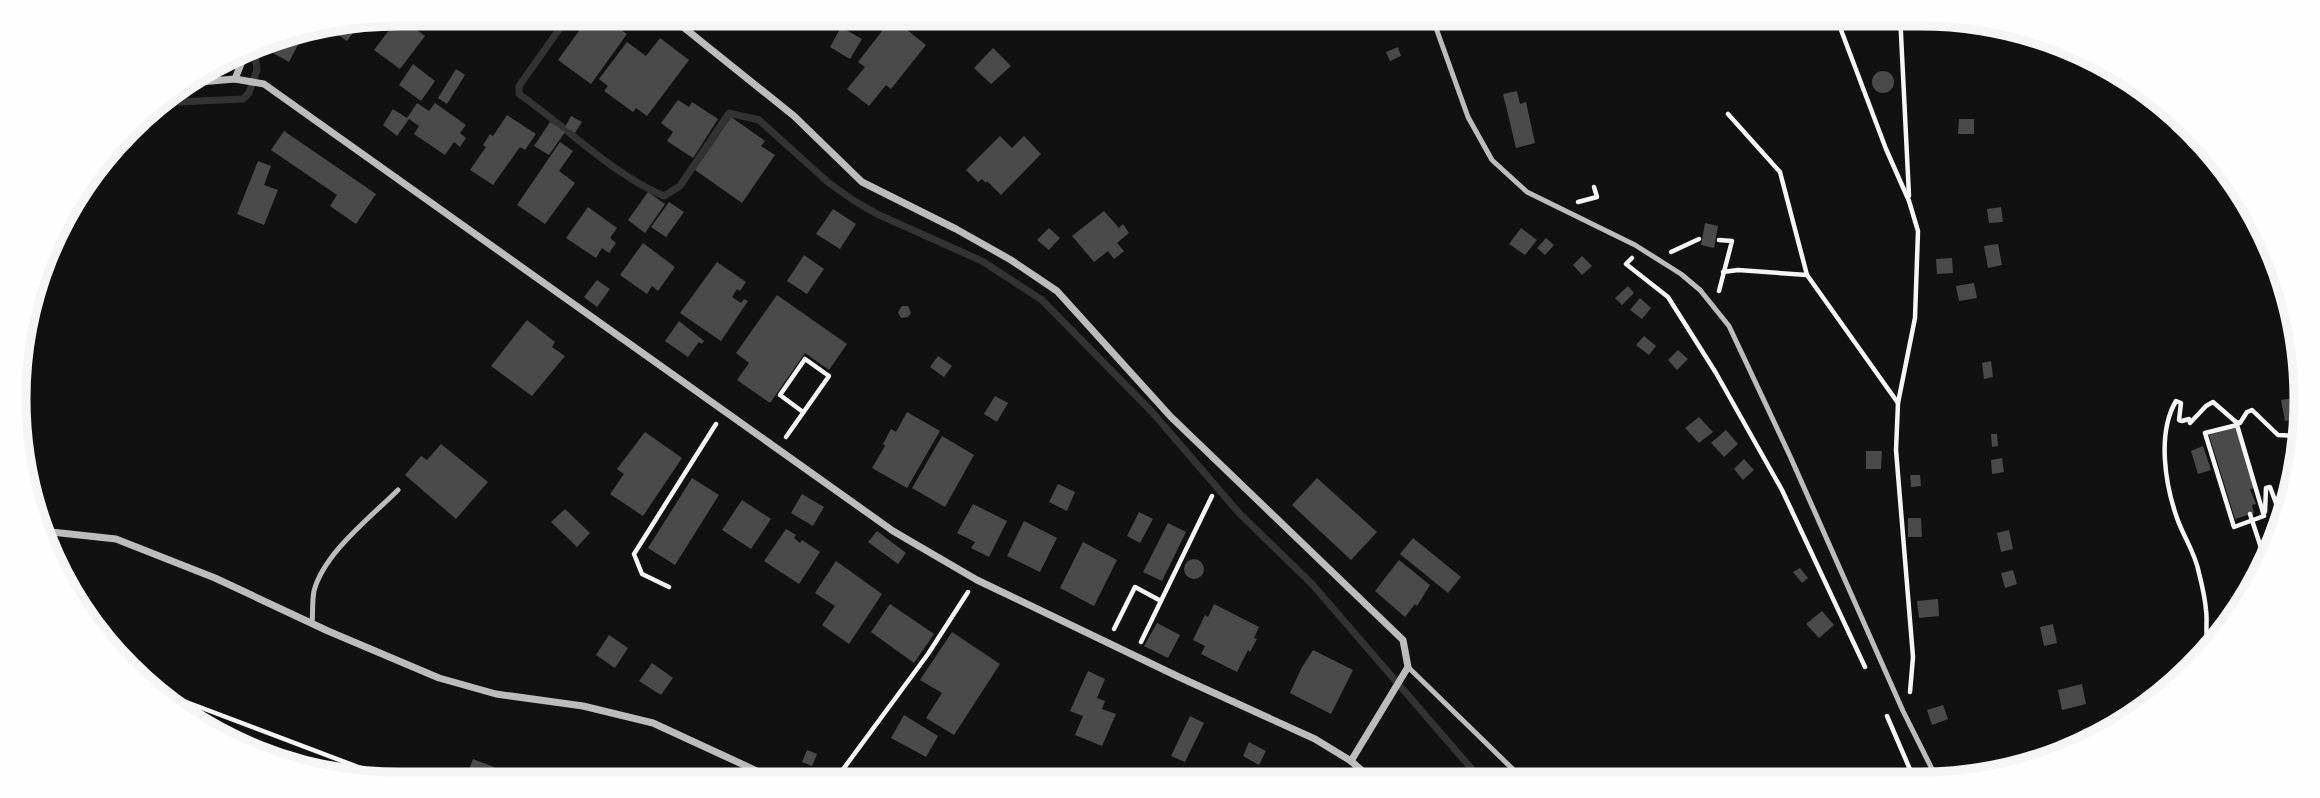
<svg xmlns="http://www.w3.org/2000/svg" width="2320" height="798" viewBox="0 0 2320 798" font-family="Raleway,sans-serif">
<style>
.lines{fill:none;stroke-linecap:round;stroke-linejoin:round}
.stream{stroke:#333;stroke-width:7}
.building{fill:#4a4a4a}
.path{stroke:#f5f5f5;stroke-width:4.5}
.service{stroke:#bcbcbc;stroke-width:5}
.minor{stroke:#bcbcbc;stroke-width:7}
.rim{fill:none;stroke:#f5f5f5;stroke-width:9}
</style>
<rect width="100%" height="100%" fill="#111"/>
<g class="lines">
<!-- stream -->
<g class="stream">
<path d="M570 14 519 86V94C565 126 613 175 664 196L680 186 729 113 759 120 829 183 853 200 877 214 982 261 1042 300 1153 413 1239 513 1312 584 1483 782"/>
<polyline points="156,103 243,99 249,93 257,70 255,55 262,41"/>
</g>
</g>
<!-- building -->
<g class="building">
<polygon points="591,14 598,14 627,34 591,84 558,60"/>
<polygon points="399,17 425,36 400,69 374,50"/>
<polygon points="892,18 926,45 891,89 886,85 869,106 847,89 865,67 858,62"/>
<polygon points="361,22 347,41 328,28"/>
<polygon points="841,27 862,39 850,59 830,47"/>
<polygon points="297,34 302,37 289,62 264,48 269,40"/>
<polygon points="660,38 689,60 647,116 636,108 633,112 604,91 608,86 599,79 627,42 646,56"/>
<polygon points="1398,47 1401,56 1390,61 1386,52"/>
<polygon points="993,48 1011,66 991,84 974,68"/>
<polygon points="413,64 435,81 421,101 399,85"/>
<polygon points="456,69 465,75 447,104 438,98"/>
<circle cx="1883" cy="82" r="11"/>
<polygon points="1517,91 1520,104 1526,102 1535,143 1516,148 1503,94"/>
<polygon points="678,100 689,107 692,102 718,119 693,158 667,141 673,132 661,123"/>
<polygon points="417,103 429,111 435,103 466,125 460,133 466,138 460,147 454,142 445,155 414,134 419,126 409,119 397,136 383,125 393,109 407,118"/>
<polygon points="507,115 536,134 525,150 520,147 493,185 470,170 486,147 483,145 490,134 493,136"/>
<polygon points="571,116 582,122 575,133 565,127"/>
<polygon points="731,117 765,141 761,146 775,155 742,203 695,170"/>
<polygon points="1959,119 1974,119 1974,134 1958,134"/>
<polygon points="550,122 565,132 549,155 534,146"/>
<polygon points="284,131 376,194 356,224 330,206 337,195 271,150"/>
<polygon points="1000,136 1012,148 1024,136 1041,154 1001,195 987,181 986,183 982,179 978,182 966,170"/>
<polygon points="560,142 573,151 559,171 575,183 545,224 517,205"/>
<polygon points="258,161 271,166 264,185 278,190 264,225 237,214"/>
<polygon points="648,192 665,204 645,233 628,220"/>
<polygon points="669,202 684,212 666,237 651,227"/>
<polygon points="588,207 617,228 610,238 616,243 609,253 602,248 596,258 566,238"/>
<polygon points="2001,207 2003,222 1989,223 1987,209"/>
<polygon points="833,209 856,224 840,249 816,234"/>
<polygon points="1104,211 1119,228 1123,224 1129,233 1117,243 1124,251 1114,259 1108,251 1094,262 1072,236"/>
<polygon points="1705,223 1718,226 1714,248 1701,245"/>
<polygon points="1049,228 1060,238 1049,250 1037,240"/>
<polygon points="1521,228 1537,240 1525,255 1509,244"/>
<polygon points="1546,238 1554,245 1545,255 1537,248"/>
<polygon points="643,243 675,267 658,291 652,286 647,294 620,275"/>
<polygon points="1998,244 2002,265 1988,268 1984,246"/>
<polygon points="804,255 824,269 807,294 787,281"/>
<polygon points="1582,256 1592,266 1582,275 1573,265"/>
<polygon points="1952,258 1953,273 1937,274 1936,259"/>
<polygon points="717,262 746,282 740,291 737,289 732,297 741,303 744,299 748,301 721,341 680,313"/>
<polygon points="597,280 610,289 597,307 584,297"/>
<polygon points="1974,283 1977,298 1959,301 1956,286"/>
<polygon points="1628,286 1634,293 1622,305 1615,298"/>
<polygon points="777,295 847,344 829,370 805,353 770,403 737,380 749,363 736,353"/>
<polygon points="1640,298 1651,308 1642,319 1630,310"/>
<polygon points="902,306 908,306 911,313 908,317 901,318 898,312"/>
<polygon points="527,320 555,342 552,347 565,356 532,396 491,366"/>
<polygon points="679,321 704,341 702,344 699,342 688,357 665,341"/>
<polygon points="1644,336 1656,346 1649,355 1636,345"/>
<polygon points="1678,350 1688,359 1677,370 1668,360"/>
<polygon points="938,356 952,366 944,377 930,367"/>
<polygon points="1991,361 1993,377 1984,379 1982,363"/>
<polygon points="995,396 1008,403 997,422 984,414"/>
<polygon points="2299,397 2298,419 2285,421 2281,400"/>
<polygon points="907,412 940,431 907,488 872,468 885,446 883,444 891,429 896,432"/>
<polygon points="1699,417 1713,432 1699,443 1685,428"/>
<polygon points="2236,427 2255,488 2250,489 2256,504 2252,505 2254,513 2235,519 2209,435"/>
<polygon points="1726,430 1738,444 1724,457 1711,443"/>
<polygon points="645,432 682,458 643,516 610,494 624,474 617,469"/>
<polygon points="1991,434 1997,434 1998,446 1992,447"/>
<polygon points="942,436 974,455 945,507 912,488"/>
<polygon points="441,444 488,482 456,519 405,475 421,456 427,460"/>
<polygon points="2203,446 2211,470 2198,474 2191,451"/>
<polygon points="1866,451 1882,451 1881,469 1866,469"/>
<polygon points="2002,458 2004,472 1992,474 1991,460"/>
<polygon points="1744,459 1754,470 1743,480 1734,469"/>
<polygon points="1910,475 1920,475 1921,486 1911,487"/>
<polygon points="692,478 719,495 675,565 648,548"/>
<polygon points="1317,478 1377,532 1351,560 1292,505"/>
<polygon points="1058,484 1075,492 1067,511 1049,502"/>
<polygon points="802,494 824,507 813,526 791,513"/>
<polygon points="742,500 771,519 751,549 722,530"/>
<polygon points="973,504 1007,521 989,557 971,548 975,542 957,533"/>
<polygon points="565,509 590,533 577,547 551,522"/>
<polygon points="1139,512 1153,519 1140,543 1127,536"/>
<polygon points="1908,518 1921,518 1922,537 1908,537"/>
<polygon points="1024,521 1057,538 1040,572 1007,556"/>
<polygon points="1168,523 1186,532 1162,581 1143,572"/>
<polygon points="786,529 796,535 794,538 800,543 802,540 820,552 799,584 764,561"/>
<polygon points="2009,530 2013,549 2001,552 1997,533"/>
<polygon points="877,531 906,553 898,564 868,542"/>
<polygon points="1413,538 1461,577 1448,593 1400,554"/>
<polygon points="1083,542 1117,560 1094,606 1060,588"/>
<circle cx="1194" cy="569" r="10"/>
<polygon points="1399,560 1430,585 1417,606 1415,604 1405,617 1375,591"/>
<polygon points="836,561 882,594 849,644 822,625 835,606 815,593"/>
<polygon points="1800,568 1808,578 1802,583 1793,572"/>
<polygon points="2013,570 2017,584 2005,588 2001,573"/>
<polygon points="1938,599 1939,616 1919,618 1917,601"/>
<polygon points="890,604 934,634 914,663 871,632"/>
<polygon points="1214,604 1259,627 1254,638 1257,639 1250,652 1248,650 1237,672 1201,654 1205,646 1193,640 1205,615 1208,617"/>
<polygon points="1822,611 1834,625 1819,638 1806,624"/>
<polygon points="1157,623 1180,635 1168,658 1144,646"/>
<polygon points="2053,624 2057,643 2044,646 2040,627"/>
<polygon points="952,632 1000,664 954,735 926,718 942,693 920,680"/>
<polygon points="609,635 628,648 615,668 596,655"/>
<polygon points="1313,650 1353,670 1331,714 1290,693 1301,669"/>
<polygon points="652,663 673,678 661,695 639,681"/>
<polygon points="1088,671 1105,679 1097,698 1105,701 1102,709 1116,714 1102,746 1075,735 1083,716 1070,711"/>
<polygon points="2082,684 2086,704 2062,710 2058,690"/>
<polygon points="1943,705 1948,719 1932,725 1927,710"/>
<polygon points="904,715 938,736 926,757 891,738"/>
<polygon points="1190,716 1204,723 1185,762 1171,756"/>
<polygon points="2092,726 2095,739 2085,742 2082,729"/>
<polygon points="1249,742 1266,751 1259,765 1243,756"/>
<polygon points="807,750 817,754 812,766 802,762"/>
<polygon points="473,759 494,767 487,784 464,782"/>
<polygon points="1225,768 1237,775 1234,782 1217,782"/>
<polygon points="1891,769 1896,781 1872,781 1871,778"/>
</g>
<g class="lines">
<!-- path -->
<g class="path">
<polyline points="1835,14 1886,149 1909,201 1918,231 1915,318 1898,403 1896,450 1913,657 1910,692"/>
<polyline points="1900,14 1909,196"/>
<polyline points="1578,202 1597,197 1594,187"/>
<polyline points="1671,252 1699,239"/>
<polyline points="1632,258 1626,264 1668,297 1716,373 1782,490 1865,667"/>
<polyline points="1723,272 1738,270 1807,275 1780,172 1728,114"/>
<polyline points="1807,275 1898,403"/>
<polyline points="1719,291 1732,241 1719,240"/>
<polygon points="2237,425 2264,516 2234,527 2205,433"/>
<polyline points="786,437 829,376 805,359 780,395 803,412"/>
<polyline points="2297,437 2294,421 2298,420"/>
<polyline points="2265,512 2266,488 2270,487 2283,522"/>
<polyline points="2250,514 2266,563"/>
<polyline points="669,587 642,574 634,554 716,424"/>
<polyline points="1114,629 1135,587 1161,601"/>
<polyline points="1141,642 1212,496"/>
<path d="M2209 647C2204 636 2208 622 2206 610 2205 598 2202 585 2199 573 2195 552 2183 536 2177 518 2165 484 2157 433 2176 401L2181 403 2179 420 2182 421 2189 419 2190 423 2206 406 2213 402 2236 422 2240 423 2247 412 2252 410 2278 435 2296 436"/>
<polyline points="157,691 403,784"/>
<polyline points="1887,716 1915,781"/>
<polyline points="833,783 928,654 968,592"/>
</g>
<!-- service -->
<g class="service">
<polyline points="1431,14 1468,117 1492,160 1527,192 1635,245 1681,274 1700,290 1729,326 1790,456 1903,711 1938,781"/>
<path d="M312 624C313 613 312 601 314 591 324 553 371 517 398 490"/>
<polyline points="1408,667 1526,782"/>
</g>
<!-- minor -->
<g class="minor">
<polyline points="667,14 794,116 862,182 956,229 1011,260 1057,291 1171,417 1403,640 1408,667 1351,761"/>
<polyline points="235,79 248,46"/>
<polyline points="188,83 235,79 264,84 893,531 977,580 1179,677 1315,739 1351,761 1375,782"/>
<polyline points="42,531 116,539 215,578 328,631 439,678 496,694 583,706 653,723 783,783"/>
</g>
</g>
<!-- crop -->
<path d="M0 0H2320V798H0ZM399 26H1921A373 373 0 0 1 2294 399V399A373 373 0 0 1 1921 772H399A373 373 0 0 1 26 399V399A373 373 0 0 1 399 26Z" fill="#fefefe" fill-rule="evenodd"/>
<path class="rim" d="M399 26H1921A373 373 0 0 1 2294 399V399A373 373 0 0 1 1921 772H399A373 373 0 0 1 26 399V399A373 373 0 0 1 399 26Z"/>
</svg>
